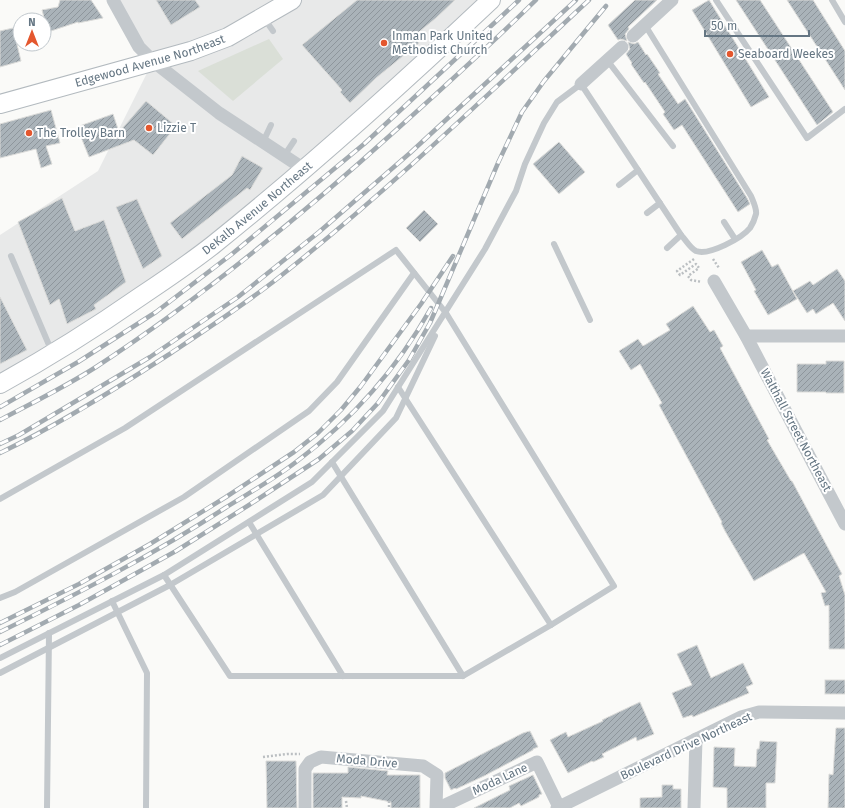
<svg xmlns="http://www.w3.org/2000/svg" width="845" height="808" viewBox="0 0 845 808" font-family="'Fira Sans',sans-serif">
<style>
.built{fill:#e8e9e9}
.green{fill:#dadfd7}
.building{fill:url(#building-hatch);stroke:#dcdcda}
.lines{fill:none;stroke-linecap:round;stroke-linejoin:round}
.secondary-casing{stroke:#b3babf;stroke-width:20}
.path{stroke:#bbbfc2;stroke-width:2.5;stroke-dasharray:2 2;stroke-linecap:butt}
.service{stroke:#c3c8cc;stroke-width:6}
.minor{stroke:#c3c8cc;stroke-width:13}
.secondary{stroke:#fff;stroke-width:18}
.rail-casing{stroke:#a2aab0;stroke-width:4.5}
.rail{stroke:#fff;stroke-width:3;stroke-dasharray:9;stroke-linecap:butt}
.poi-dot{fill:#e4572e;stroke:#fff;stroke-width:1.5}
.labels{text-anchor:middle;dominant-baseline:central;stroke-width:4;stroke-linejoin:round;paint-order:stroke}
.poi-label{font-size:12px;fill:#657683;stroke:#fff;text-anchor:start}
.street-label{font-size:12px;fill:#657683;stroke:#fff}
</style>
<defs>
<pattern id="building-hatch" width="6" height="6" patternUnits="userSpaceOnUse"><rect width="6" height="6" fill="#aab3b9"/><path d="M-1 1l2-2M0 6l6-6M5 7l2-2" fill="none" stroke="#8e969c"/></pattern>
</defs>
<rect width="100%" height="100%" fill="#fafaf8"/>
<!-- built -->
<polygon class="built" points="111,0 489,0 143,304 0,386 0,235 98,171 150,67"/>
<!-- green -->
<polygon class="green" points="269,39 283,59 233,101 198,71"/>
<!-- building -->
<g class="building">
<polygon points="60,0 91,0 103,18 78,23 78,22 48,32 42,10 58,7"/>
<polygon points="156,0 195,0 200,7 171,25"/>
<polygon points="357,0 455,0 436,18 414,36 419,43 376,78 350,103 340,92 342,90 302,45"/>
<polygon points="635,0 657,0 628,27 629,29 625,34 627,41 621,39 618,40 608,25"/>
<polygon points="709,0 769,97 751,107 692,10"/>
<polygon points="736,0 760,0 833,112 817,125"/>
<polygon points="787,0 813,0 845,51 845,90"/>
<polygon points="13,28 21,61 0,67 0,31"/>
<polygon points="628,42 634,44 638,42 646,55 647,54 660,73 658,74 678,104 685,99 747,198 750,204 738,212 682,125 674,130 663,114 665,112 645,82 644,83 631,64 632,63 626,54 630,49"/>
<polygon points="146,101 176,126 153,155 134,140 89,157 77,127 113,114 119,132"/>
<polygon points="51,110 60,143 46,146 52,164 41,168 36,149 0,158 0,124"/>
<polygon points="559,142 585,172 559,194 533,164"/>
<polygon points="242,156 263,168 250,190 247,188 182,239 170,223 232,175"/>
<polygon points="62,198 75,231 104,220 126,282 94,305 96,309 67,324 59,299 50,305 18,222"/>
<polygon points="137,199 162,256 143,269 116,207"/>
<polygon points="424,210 438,224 420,242 406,228"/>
<polygon points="762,250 772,267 778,264 797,299 768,315 754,291 756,290 741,262"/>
<polygon points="837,269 845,281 845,321 833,303 816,314 813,309 807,313 793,291 810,281 813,285"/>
<polygon points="0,297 27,350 0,364"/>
<polygon points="693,306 710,332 714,330 723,346 720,348 769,439 767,440 791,481 792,481 842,574 839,576 845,595 845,649 829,649 829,605 825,606 821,593 826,592 804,553 754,581 725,531 721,523 722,522 659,405 662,403 640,364 631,370 619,351 638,339 643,346 670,330 666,324"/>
<polygon points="826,361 844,361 844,393 826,393 826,392 797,392 797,364 826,364"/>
<polygon points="697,645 711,678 743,663 753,684 746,687 749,693 693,717 692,715 683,718 672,693 692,685 677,654"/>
<rect x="825" y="680" width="20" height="14"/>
<polygon points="640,702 654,734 637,741 636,737 602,754 604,757 593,762 592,761 568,773 550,740 566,732 568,737 603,721 602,720"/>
<polygon points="836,728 845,728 845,808 828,808 829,774 833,775"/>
<polygon points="530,731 538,747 533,749 533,750 484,776 456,789 455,788 451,790 445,778 445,773 523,733"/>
<polygon points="760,741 777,742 775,783 766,783 766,808 727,808 727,788 713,787 714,747 735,748 734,766 756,767 757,749 759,749"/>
<polygon points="266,761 296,761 297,808 267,808"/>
<polygon points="348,767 388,771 387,775 420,775 420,808 391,808 391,802 361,796 361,798 342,797 342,808 313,808 313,773 348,773"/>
<polygon points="533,775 542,794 539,795 539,797 521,806 519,803 510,808 474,808 510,790 509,786"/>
<polygon points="662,785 673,785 673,789 681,789 681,808 640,808 640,798 662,797"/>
</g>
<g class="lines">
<!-- secondary casing -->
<g class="secondary-casing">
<g id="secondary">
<path id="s1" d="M0 104 191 51 228 37 292 0"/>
<path id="s2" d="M0 384C49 357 95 328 141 296 165 280 190 263 213 245 309 168 401 85 491 0"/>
</g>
</g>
<!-- path -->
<g class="path">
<polyline points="694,259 677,271 680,275 696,264 699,268 688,276 691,280 702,282"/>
<polyline points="713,259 719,268"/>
<polyline points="263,757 287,754 300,754"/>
<polyline points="346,801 347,808"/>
<polyline points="389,801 389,808"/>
</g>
<!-- service -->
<g class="service">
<polyline points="716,0 807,138 845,109"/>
<polyline points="832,0 845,22"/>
<polyline points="264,18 273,31"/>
<polyline points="607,60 673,146"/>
<polyline points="263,142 271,125"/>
<polyline points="284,156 294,141"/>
<polyline points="619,185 638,170"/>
<polyline points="647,213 660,203"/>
<polyline points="724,222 735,239"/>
<polyline points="554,244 590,320"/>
<polyline points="667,248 681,235"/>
<polyline points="11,256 52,352"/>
<polyline points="398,387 551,625"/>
<polyline points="332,462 463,676"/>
<polyline points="0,499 125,428 396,250 446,313 614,586 551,625 463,676 230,676 164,575"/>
<polyline points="249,522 343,676"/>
<polyline points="0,598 15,592 184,497 309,411 337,382 414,273"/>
<polyline points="112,601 147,673 146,808"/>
<path d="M0 658 164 575 312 482 383 411 485 249 516 191 525 164 544 123 557 102 581 84 681 235C686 240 690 248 696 251 709 256 742 238 750 228 752 225 755 218 756 214 757 209 753 201 751 196L645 25"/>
<polyline points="0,673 170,585 323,495 396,418 435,336"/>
<polyline points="47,808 49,633"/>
</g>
<!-- minor -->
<g class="minor">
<polyline points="113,0 139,47 154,62 219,113 304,169"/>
<polyline points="633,36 672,0"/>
<polyline points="581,84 622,47"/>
<polyline points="714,281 746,336 845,524"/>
<polyline points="746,336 845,336"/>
<polyline points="305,808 305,769 310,762 321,757 423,766 437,775 436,808"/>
<polyline points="439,808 537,762 559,807"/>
<polyline points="557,808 741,717 759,712 845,713"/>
<polyline points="694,808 696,739"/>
</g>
<!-- secondary -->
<use href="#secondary" class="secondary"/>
<!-- rail casing -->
<g class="rail-casing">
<g id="rail">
<polyline points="0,407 78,362 156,312 232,254 364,144 519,0"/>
<path d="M0 420C32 403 65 387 96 367 203 297 301 216 395 131 443 88 490 45 536 0"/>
<polyline points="0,444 19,435 150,357 238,297 319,232 410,153 576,0"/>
<path d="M0 453C58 425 114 390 168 355 204 331 239 308 273 282 384 195 486 96 589 0"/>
<polyline points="0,623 79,584 150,544 226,497 294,452 318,433 341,410 361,386 421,304 453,256"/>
<path d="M0 632C77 594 153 555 225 508 249 493 274 479 296 462 352 420 397 369 431 308"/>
<polyline points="0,645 79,605 176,551 249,505 319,459 352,431 378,403 409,360 430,323 498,163 522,112 544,81 606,6"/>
</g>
</g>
<!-- rail -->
<use href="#rail" class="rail"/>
</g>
<!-- markers -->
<g class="poi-dot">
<circle cx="384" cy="43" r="4"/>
<circle cx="730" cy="54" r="4"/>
<circle cx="149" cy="128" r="4"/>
<circle cx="29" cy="133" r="4"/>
</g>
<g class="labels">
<!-- poi labels -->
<g class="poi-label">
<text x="392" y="36">Inman Park United<tspan x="392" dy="14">Methodist Church</tspan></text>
<text x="738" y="54">Seaboard Weekes</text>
<text x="157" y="128">Lizzie T</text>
<text x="37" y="133">The Trolley Barn</text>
</g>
<!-- street labels -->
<g class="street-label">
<text stroke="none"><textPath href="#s1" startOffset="156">Edgewood Avenue Northeast</textPath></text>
<text stroke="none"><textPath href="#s2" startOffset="312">DeKalb Avenue Northeast</textPath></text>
<text transform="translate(796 430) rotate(62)">Walthall Street Northeast</text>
<text transform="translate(686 746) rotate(-25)">Boulevard Drive Northeast</text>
<text transform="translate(367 761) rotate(5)">Moda Drive</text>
<text transform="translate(500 779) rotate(-25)">Moda Lane</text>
</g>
</g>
<!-- north arrow -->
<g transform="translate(32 32)"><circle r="19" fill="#ffffff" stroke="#c1c8cd"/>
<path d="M0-3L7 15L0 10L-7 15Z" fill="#e4572e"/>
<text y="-6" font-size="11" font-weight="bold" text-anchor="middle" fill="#657683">N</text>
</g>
<!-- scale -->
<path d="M705 30v6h104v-6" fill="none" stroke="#657683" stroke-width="2"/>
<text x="711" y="30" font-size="12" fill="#657683" stroke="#ffffff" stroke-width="3" paint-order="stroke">50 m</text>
</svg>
